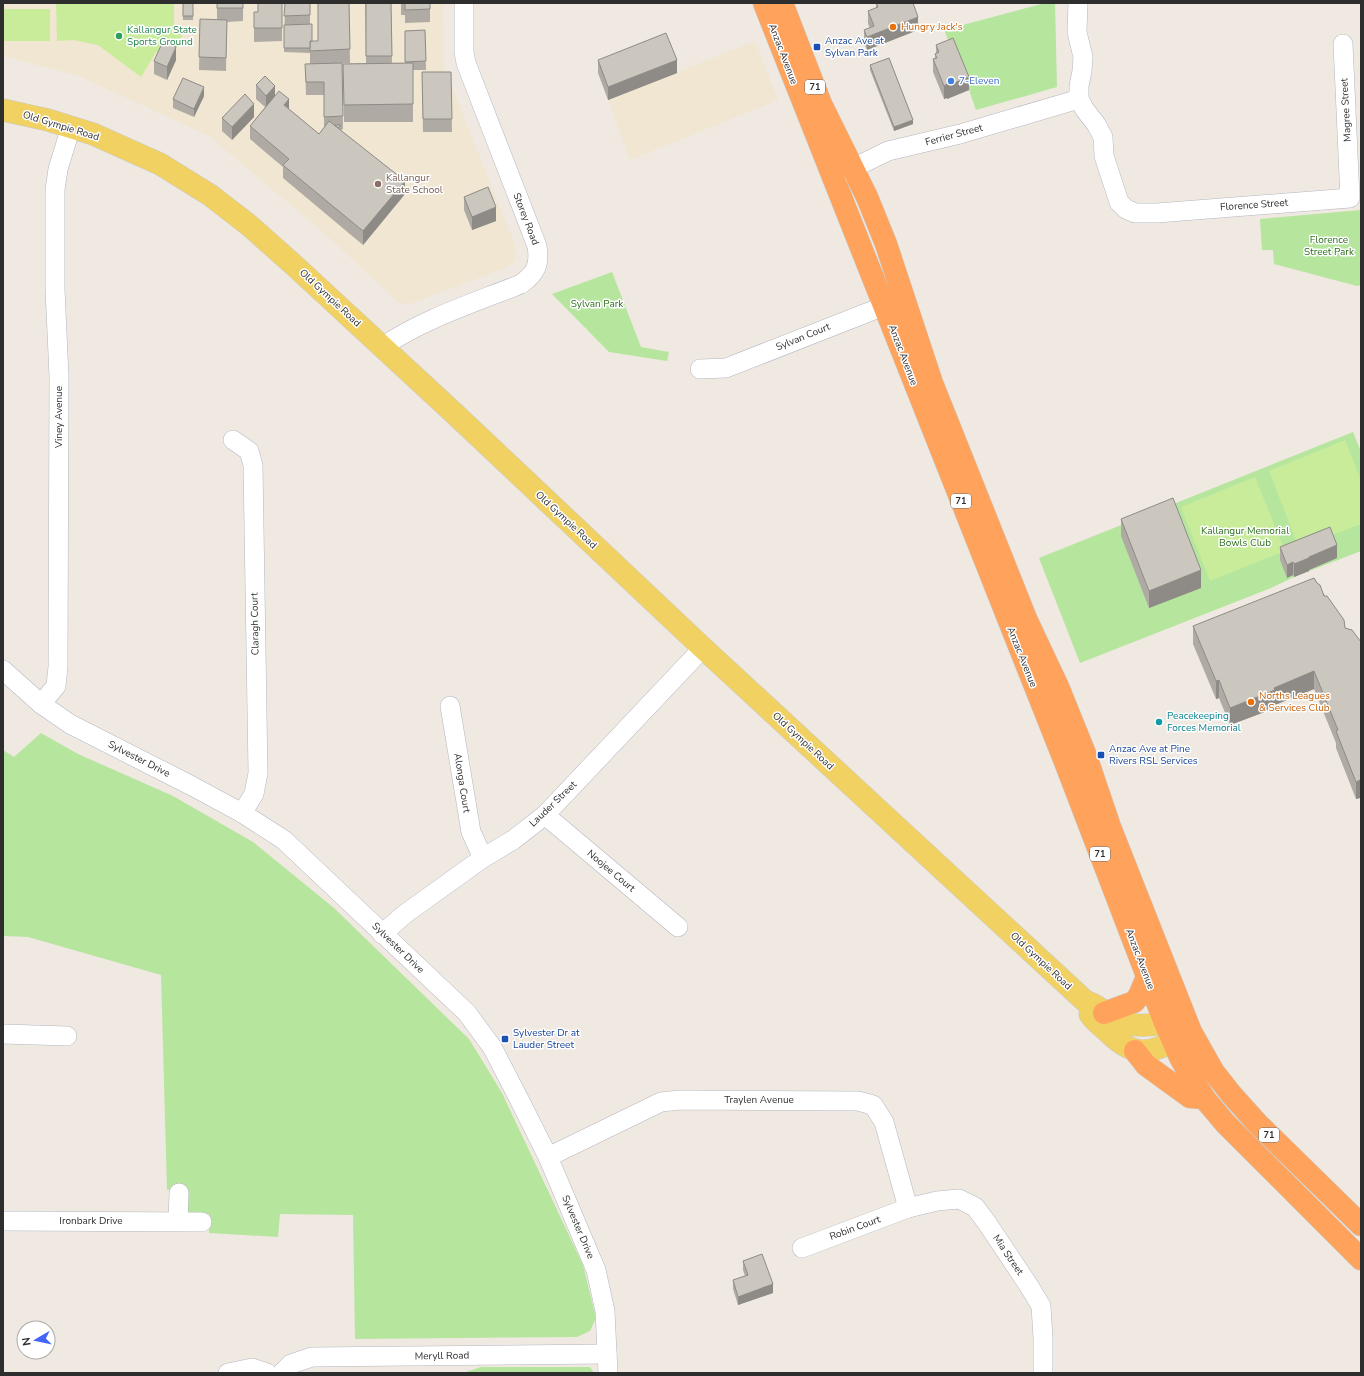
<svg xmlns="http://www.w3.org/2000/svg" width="1364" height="1376" viewBox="0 0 1364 1376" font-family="'Nunito Sans',sans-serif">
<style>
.education{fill:#f0e6d1}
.green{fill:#b6e59e}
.pitch{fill:#c9ec9a}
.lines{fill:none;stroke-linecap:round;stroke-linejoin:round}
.minor-casing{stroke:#b4b7c1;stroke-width:20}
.major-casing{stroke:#c9c9c9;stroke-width:23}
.highway-casing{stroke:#c9c9c9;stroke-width:23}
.minor{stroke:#fff;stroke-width:19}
.major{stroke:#f2d163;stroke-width:22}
.highway{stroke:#ffa35c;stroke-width:22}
.wall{fill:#afaba4}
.shaded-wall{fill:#8e8b86}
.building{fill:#cbc7bf;stroke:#8e8b86}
.food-dot{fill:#e8710a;stroke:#fff;stroke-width:1.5}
.leisure-dot{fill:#2e9e5b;stroke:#fff;stroke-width:1.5}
.transit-dot{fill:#1a4fb4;stroke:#fff;stroke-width:1.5}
.shop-dot{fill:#3f7fe0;stroke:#fff;stroke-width:1.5}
.education-dot{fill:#8d6e63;stroke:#fff;stroke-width:1.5}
.culture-dot{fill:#0f9aa8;stroke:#fff;stroke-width:1.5}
.labels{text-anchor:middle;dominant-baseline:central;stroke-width:3;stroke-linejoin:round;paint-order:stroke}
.shield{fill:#fff;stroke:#6d6d6d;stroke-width:1}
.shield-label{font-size:9px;font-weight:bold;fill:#2e2e2e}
.food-label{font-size:10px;fill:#c56008;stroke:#fff;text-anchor:start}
.leisure-label{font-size:10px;fill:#27864d;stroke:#fff;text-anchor:start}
.transit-label{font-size:10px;fill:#164399;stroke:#fff;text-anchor:start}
.street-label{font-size:10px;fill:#2e2e2e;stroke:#fff}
.shop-label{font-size:10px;fill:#366cbe;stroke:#fff;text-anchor:start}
.education-label{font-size:10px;fill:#785e54;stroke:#fff;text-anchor:start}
.park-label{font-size:10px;fill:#2c6e1b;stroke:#fff}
.culture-label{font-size:10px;fill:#0d838f;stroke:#fff;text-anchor:start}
</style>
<rect width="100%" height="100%" fill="#efe9e1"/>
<!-- education -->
<g class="education">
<polygon points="3,3 443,3 444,67 515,245 516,257 514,262 508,267 410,304 399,303 323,232 209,136 79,76 3,56"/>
<polygon points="755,41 778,100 630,160 608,100"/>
</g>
<!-- green -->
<g class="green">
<polygon points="1045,3 1055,3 1057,87 976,110 969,90 944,30"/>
<polygon points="1361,210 1361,285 1357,286 1274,264 1273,250 1262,250 1260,219"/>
<polygon points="612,272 641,347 669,352 667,361 609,352 552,294"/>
<polygon points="1353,432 1361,452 1361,551 1294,577 1271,588 1080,663 1039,558"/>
<polygon points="41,733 78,754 173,796 253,842 334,908 469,1039 502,1093 583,1265 596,1318 590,1331 577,1337 355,1339 353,1215 280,1214 278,1237 209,1233 209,1214 192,1215 186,1211 172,1189 167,1190 161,975 28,937 3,936 3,750 14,757"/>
<polygon points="481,1367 590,1367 594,1373 463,1373"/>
</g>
<!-- pitch -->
<g class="pitch">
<polygon points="56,3 174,3 174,24 184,31 176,49 156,52 141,77 98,45 73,40 57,41"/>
<rect x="3" y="9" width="47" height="32"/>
<polygon points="1345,440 1361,480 1361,524 1299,548 1269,471"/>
<polygon points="1255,477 1285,551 1210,581 1181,507"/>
</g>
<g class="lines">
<!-- minor casing -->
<g class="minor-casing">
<g id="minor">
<polyline points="1078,3 1077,32 1083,57 1082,71 1079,86 1079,99 1085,110 1096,124 1103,137 1104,156 1119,202 1126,209 1135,213 1157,213 1350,198 1343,44"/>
<polyline points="839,175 888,151 960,134 1079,99"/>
<path d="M382 347C425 318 474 303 521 284 536 273 540 265 537 246L466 63 464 52V3"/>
<polyline points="700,369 726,368 897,301"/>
<polyline points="233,440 249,451 253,465 258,773 254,794 242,813"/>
<polyline points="3,670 41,704 70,724 192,786 242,813 284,840 467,1013 492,1047 520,1101 548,1157 596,1270 605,1311 608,1373"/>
<polyline points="41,704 56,686 58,667 59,376 55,289 55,190 58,169 71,127"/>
<polyline points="450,706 471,832 483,858"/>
<polyline points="545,815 678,927"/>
<polyline points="382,934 405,914 483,858 513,840 545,815 703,648"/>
<polyline points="3,1034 67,1036"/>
<polyline points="548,1157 661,1102 680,1100 858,1101 873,1105 884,1122 908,1208"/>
<polyline points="3,1221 202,1222"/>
<polyline points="178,1221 179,1193"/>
<polyline points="802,1248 908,1208 937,1201 959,1199 975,1207 987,1223 1029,1286 1041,1306 1043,1338 1043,1373"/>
<polyline points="228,1373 252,1368 267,1373"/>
<polyline points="282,1373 291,1364 312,1357 607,1354"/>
</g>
</g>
<!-- major casing -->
<g class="major-casing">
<g id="major">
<path d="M3 110 48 120 93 134 160 164 210 195 250 226 296 267 456 415 703 648 1085 1001C1090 1003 1095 1005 1099 1008 1104 1012 1108 1017 1114 1019 1135 1030 1161 1025 1183 1018"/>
<path d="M1090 1014C1094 1021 1103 1027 1109 1033 1141 1064 1156 1049 1190 1033"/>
</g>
</g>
<!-- highway casing -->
<g class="highway-casing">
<g id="highway">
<polyline points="764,3 1067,767 1165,1023 1180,1057 1189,1073 1204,1098 1225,1123 1361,1259"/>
<polyline points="782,3 821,104 867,197 886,244 932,383 1027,621 1059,689 1086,756 1110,827 1191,1032 1213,1071 1231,1094 1257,1123 1361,1225"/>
<polyline points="1104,1013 1134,1002 1139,996 1147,977"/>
<polyline points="1135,1051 1146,1065 1190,1097 1204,1098"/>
</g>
</g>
<!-- minor -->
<use href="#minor" class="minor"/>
<!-- major -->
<use href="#major" class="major"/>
<!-- highway -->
<use href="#highway" class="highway"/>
</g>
<!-- wall -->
<g class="wall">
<rect x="183" y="3" width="10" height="17"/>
<polygon points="217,3 243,3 243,21 227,22 226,71 199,70 200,19 217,20"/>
<polygon points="282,3 282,41 254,42 254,12 258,12"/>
<polygon points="285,3 310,3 310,24 312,41 318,41 349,3 350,63 318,64 342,63 343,129 341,130 405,194 363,245 283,178 283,167 250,139 250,126 265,107 256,99 256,85 275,95 289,109 319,134 324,128 324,95 306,95 305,64 310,64 310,53 284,52"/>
<polygon points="365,3 391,3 392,63 405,63 405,31 425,30 426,70 413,70 413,122 344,122 343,64 366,63"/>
<polygon points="401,3 430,3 430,22 405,23 405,15 401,15"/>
<polygon points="876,3 918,30 867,50 864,43 864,30 870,28 868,24 868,11 876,8"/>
<polygon points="936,45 969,90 947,99 947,98 944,99 933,72 933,59 935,58 935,54 936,53"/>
<polygon points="176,60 167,80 154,74 154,61"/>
<polygon points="598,60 677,73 608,100 598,73"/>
<polygon points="870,65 913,124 894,131 870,70"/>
<polygon points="422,72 451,72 452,132 423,132"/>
<polygon points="204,96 194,117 173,108 173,99"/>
<polygon points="254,117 232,140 222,131 222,118"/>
<polygon points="464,197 496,221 472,230 464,210"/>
<polygon points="1121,519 1201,588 1149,608 1121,536"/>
<polygon points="1280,547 1337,558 1309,570 1309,571 1294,577 1293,575 1287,578 1280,560"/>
<polygon points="1317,583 1345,628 1361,642 1361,802 1360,798 1356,799 1336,748 1336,743 1314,689 1275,705 1275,708 1230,725 1219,698 1216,699 1193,644 1193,626"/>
<polygon points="743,1261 773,1293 738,1305 733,1289 733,1280 745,1276 743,1270"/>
</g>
<!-- shaded-wall -->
<g class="shaded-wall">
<polygon points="918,17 918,30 867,50 867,37"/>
<polygon points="176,47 176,60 167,80 167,67"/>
<polygon points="677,60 677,73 608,100 608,87"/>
<polygon points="969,77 969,90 947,99 947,86"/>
<polygon points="947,84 947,98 944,99 944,86"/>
<polygon points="275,86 275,100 266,109 266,96"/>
<polygon points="204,87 204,96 194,117 194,109"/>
<polygon points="289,99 289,112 284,105"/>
<polygon points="254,104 254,117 232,140 232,127"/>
<polygon points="913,120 913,124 894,131 894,127"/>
<polygon points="405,181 405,194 363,245 363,231"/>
<polygon points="496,207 496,221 472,230 472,217"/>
<polygon points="1337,545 1337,558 1309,570 1309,571 1294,577 1294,564 1309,557"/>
<polygon points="1293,562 1293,575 1287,578 1287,565"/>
<polygon points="1201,570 1201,588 1149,608 1149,591"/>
<polygon points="1314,671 1314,689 1275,705 1275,708 1230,725 1230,708 1274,688"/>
<polygon points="1219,680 1219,698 1216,699 1216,681"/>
<polygon points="1360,780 1360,798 1356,799 1356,782"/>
<polygon points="773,1284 773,1293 738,1305 738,1297"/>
</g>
<!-- building -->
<g class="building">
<rect x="183" y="3" width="10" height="13"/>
<rect x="217" y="3" width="26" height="5"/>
<polygon points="258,3 282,3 282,28 254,28 254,12 258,12"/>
<polygon points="285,3 310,3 310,15 284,16"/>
<polygon points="318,3 349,3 350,49 310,51 310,41 318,41"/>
<polygon points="366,3 391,3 392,56 366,56"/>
<polygon points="405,3 430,3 430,9 405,10"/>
<polygon points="876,3 913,3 918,17 867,37 864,30 874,26 868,11 878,7"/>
<polygon points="200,19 227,20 226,58 199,57"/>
<polygon points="312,24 312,41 310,41 310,48 284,48 284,25"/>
<polygon points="425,30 426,61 405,62 405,31"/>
<polygon points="666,33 677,60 608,87 598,60"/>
<polygon points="953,38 969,77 947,86 947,84 944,86 933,59 937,58 935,54 939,52 936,45"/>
<polygon points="163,41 176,47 167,67 154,61"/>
<polygon points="889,58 913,120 894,127 870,65"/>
<polygon points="342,63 343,116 324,117 324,82 306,82 305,64"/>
<polygon points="413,63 413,104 344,105 343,64"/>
<polygon points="422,72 451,72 452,119 423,119"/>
<polygon points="265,76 275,86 266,96 256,85"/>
<polygon points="183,78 204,87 194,109 173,99"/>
<polygon points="279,91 289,99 284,105 319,134 329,121 405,181 363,231 283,165 289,159 250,126"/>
<polygon points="245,94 254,104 232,127 222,118"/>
<polygon points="335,125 341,125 338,128"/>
<polygon points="488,187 496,207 472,217 464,197"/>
<polygon points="1173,498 1201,570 1149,591 1121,519"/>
<polygon points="1330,527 1337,545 1309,557 1309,558 1294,564 1293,562 1287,565 1280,547"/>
<polygon points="1314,578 1317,583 1320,585 1324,596 1327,596 1344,620 1345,628 1352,630 1361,642 1361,784 1360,780 1356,782 1336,731 1338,730 1314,671 1274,688 1275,690 1230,708 1219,680 1216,681 1193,626"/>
<polygon points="762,1254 773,1284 738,1297 733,1280 748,1275 743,1261"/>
</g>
<!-- markers -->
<g class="food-dot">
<circle cx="893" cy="27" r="4"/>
<circle cx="1251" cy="702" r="4"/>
</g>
<circle class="leisure-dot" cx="119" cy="36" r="4"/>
<g class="transit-dot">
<rect x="813" y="43" width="8" height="8" rx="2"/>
<rect x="1097" y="751" width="8" height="8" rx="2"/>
<rect x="501" y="1035" width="8" height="8" rx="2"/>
</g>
<circle class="shop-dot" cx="951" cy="81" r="4"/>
<circle class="education-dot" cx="378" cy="184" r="4"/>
<circle class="culture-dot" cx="1159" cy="722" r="4"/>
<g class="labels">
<!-- shield labels -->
<g class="shield">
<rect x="805" y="80" width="20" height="14" rx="3"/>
<rect x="951" y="494" width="20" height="14" rx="3"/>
<rect x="1090" y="847" width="20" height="14" rx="3"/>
<rect x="1259" y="1128" width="20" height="14" rx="3"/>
</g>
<g class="shield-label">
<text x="815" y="87">71</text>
<text x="961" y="501">71</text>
<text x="1100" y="854">71</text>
<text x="1269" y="1135">71</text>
</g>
<!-- food labels -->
<g class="food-label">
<text x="901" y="27">Hungry Jack's</text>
<text x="1259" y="696">Norths Leagues<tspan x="1259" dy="12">&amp; Services Club</tspan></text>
</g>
<!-- leisure labels -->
<g class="leisure-label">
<text x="127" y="30">Kallangur State<tspan x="127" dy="12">Sports Ground</tspan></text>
</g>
<!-- transit labels -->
<g class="transit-label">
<text x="825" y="41">Anzac Ave at<tspan x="825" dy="12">Sylvan Park</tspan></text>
<text x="1109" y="749">Anzac Ave at Pine<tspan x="1109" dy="12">Rivers RSL Services</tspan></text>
<text x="513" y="1033">Sylvester Dr at<tspan x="513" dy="12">Lauder Street</tspan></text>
</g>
<!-- street labels -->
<g class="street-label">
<text transform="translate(783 54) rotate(69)">Anzac Avenue</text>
<text transform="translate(1346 110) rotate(-93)">Magree Street</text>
<text transform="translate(61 126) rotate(17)">Old Gympie Road</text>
<text transform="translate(954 135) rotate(-15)">Ferrier Street</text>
<text transform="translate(1254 205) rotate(-4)">Florence Street</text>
<text transform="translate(526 219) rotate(69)">Storey Road</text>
<text transform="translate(330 298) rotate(43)">Old Gympie Road</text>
<text transform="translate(803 337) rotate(-22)">Sylvan Court</text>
<text transform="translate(903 355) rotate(69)">Anzac Avenue</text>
<text transform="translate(59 417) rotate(-90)">Viney Avenue</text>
<text transform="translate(566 520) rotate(43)">Old Gympie Road</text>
<text transform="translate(255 624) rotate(-91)">Claragh Court</text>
<text transform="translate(1022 657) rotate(68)">Anzac Avenue</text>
<text transform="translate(803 741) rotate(43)">Old Gympie Road</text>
<text transform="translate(139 759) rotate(27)">Sylvester Drive</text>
<text transform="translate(462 783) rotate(81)">Alonga Court</text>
<text transform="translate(553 804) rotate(-44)">Lauder Street</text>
<text transform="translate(611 871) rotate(40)">Noojee Court</text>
<text transform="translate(398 948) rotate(44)">Sylvester Drive</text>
<text transform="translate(1140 959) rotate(69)">Anzac Avenue</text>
<text transform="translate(1041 961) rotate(43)">Old Gympie Road</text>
<text x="759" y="1100">Traylen Avenue</text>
<text x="91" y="1221">Ironbark Drive</text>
<text transform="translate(578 1227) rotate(67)">Sylvester Drive</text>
<text transform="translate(855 1228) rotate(-20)">Robin Court</text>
<text transform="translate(1008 1255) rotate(56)">Mia Street</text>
<text transform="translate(442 1356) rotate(-1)">Meryll Road</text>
</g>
<!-- shop labels -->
<g class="shop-label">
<text x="959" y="81">7-Eleven</text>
</g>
<!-- education labels -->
<g class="education-label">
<text x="386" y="178">Kallangur<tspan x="386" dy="12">State School</tspan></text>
</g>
<!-- park labels -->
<g class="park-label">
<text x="1329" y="240">Florence<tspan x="1329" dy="12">Street Park</tspan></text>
<text x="597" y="304">Sylvan Park</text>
<text x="1245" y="531">Kallangur Memorial<tspan x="1245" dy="12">Bowls Club</tspan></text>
</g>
<!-- culture labels -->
<g class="culture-label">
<text x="1167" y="716">Peacekeeping<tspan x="1167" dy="12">Forces Memorial</tspan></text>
</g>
</g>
<!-- border -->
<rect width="1364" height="1376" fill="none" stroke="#2e2e2e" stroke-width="8"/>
<!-- north arrow -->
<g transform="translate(36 1340) rotate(261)"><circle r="19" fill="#ffffff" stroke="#ababab"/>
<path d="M0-3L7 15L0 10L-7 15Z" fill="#4264fb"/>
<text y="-6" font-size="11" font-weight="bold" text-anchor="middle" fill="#2e2e2e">N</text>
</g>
</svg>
